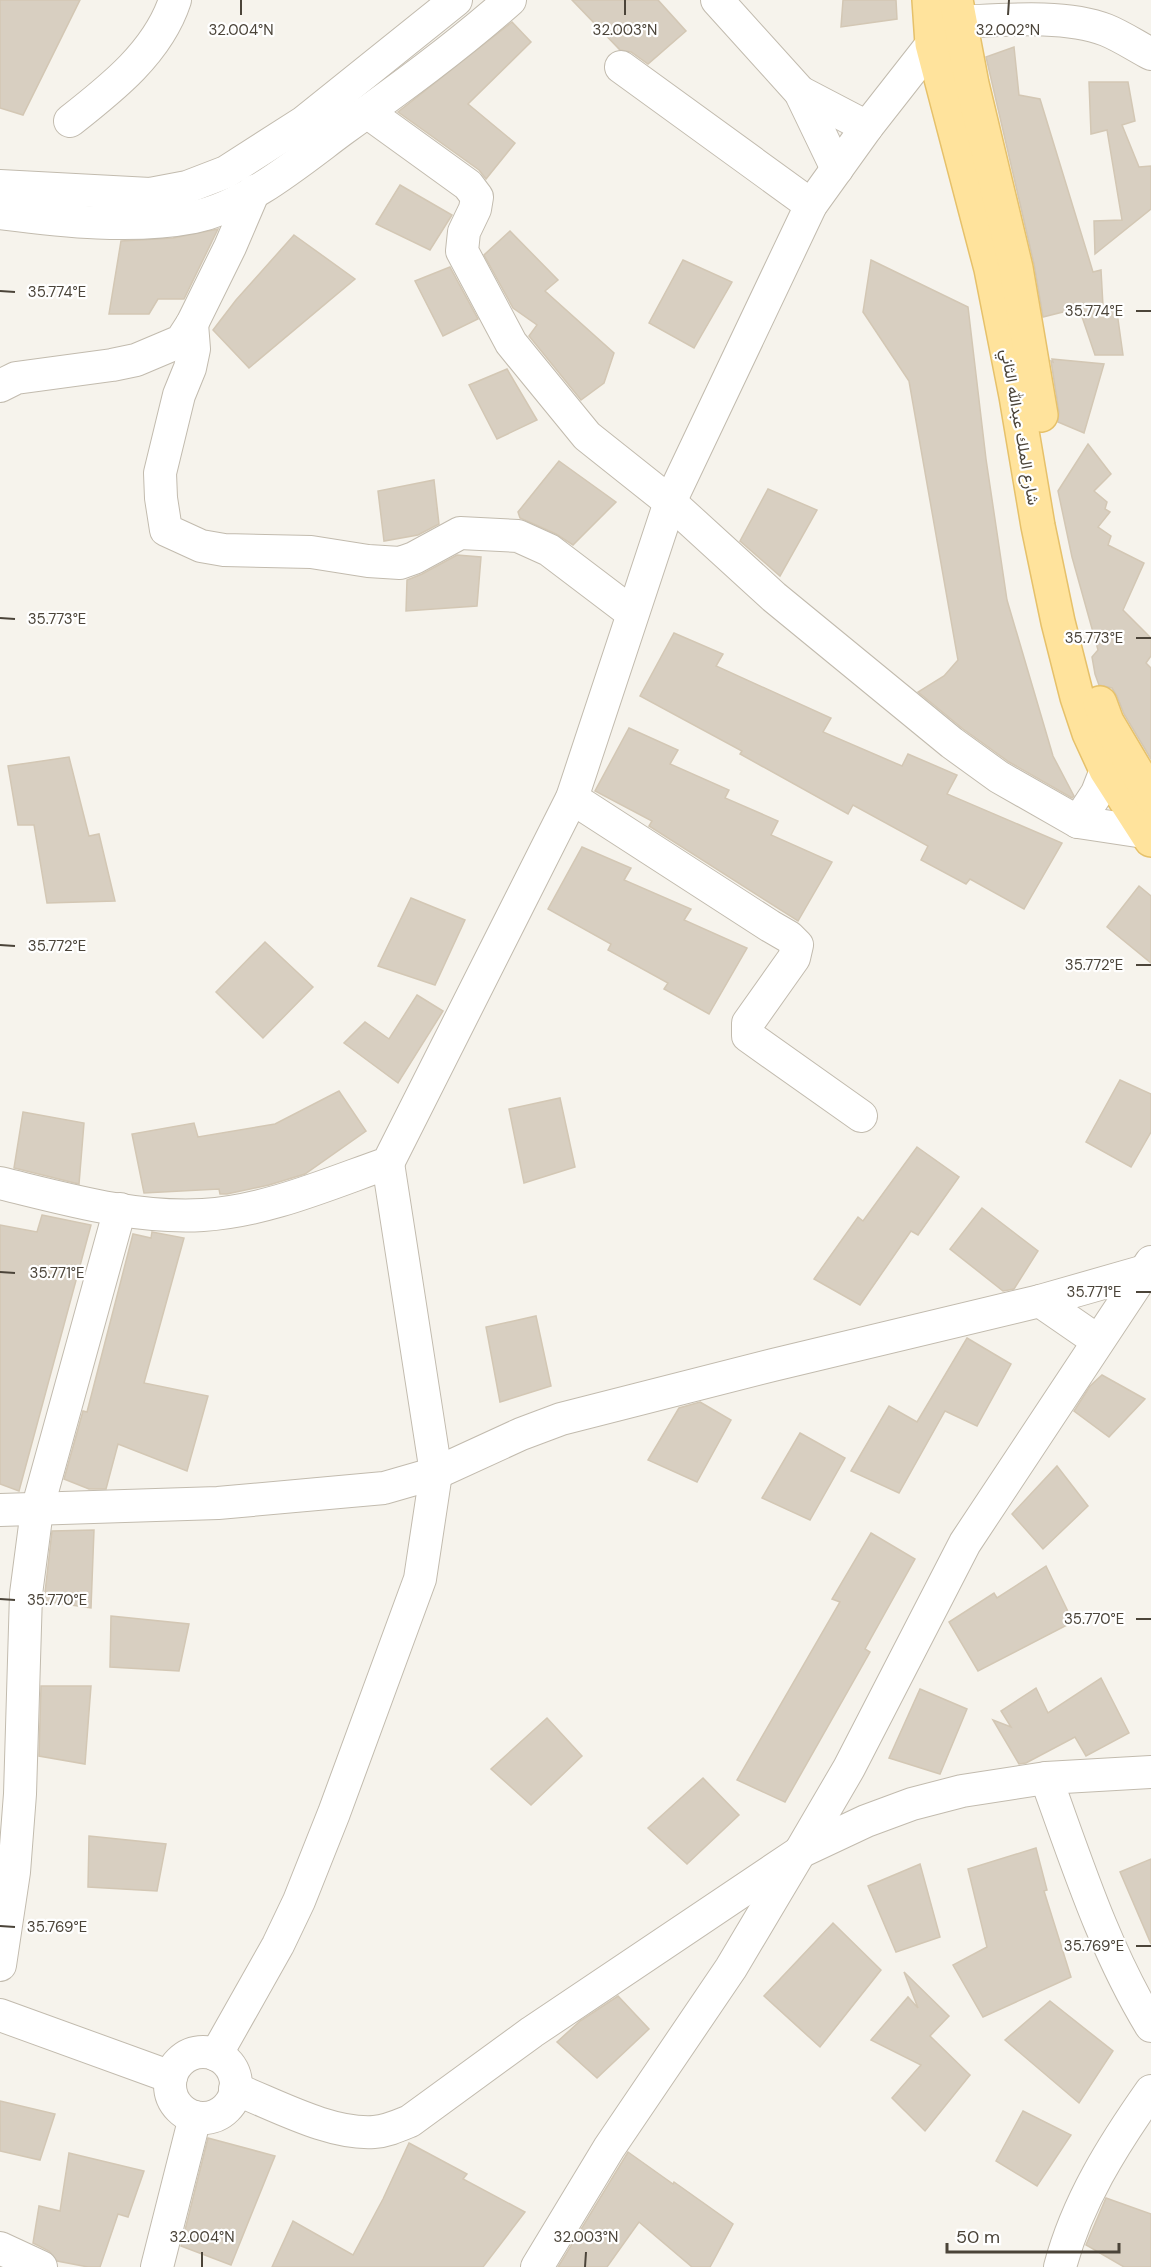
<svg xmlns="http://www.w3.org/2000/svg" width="1151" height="2267" viewBox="0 0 1151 2267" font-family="'DM Sans',Vazirmatn,sans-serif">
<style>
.building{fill:#d8cfc1;stroke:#d3c7b4;stroke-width:1.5}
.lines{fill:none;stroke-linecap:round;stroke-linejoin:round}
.minor-casing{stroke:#c2bbae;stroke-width:34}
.major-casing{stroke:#e6c16a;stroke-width:36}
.minor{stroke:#fff;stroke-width:32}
.major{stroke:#ffe39c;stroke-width:33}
.ticks{fill:none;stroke:#4b4439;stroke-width:2}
.labels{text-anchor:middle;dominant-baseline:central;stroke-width:4.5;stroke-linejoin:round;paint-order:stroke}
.street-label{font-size:16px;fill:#4b4439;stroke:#fff}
.ticks-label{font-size:15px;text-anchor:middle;fill:#4b4439;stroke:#fff;stroke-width:4.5;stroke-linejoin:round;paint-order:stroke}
</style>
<rect width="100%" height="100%" fill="#f6f3ec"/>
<!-- building -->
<g class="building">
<polygon points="0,0 80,0 23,115 0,108"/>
<polygon points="572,0 658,0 686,31 648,64 631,52 620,50"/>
<polygon points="843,0 896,0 897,19 841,27"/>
<polygon points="512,22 531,42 468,104 515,143 486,179 479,170 398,112"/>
<polygon points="1014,47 1019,95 1040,99 1093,272 1101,270 1103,306 1116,305 1123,355 1095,355 1079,308 1043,317 1034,264 986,57"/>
<polygon points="1089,82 1128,82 1135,121 1122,125 1139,167 1151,166 1151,209 1095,254 1094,221 1122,220 1107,130 1091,134"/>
<polygon points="400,185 452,215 430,250 376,224"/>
<polygon points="218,229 184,299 158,299 149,314 109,314 121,241 173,238"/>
<polygon points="510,231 558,280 545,291 614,353 604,383 581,400 529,336 537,325 513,308 484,255"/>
<polygon points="294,235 355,279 249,368 213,330 236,300"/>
<polygon points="683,260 732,282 694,348 649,323"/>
<polygon points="871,260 968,307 986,459 1007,600 1053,756 1074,796 1072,798 1009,762 963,729 918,692 944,676 958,660 909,381 863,312"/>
<polygon points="450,267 478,319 443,336 415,281"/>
<polygon points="1052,359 1104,364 1084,433 1058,422 1059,412 1051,361 1053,362"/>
<polygon points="507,369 537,420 497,439 469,385"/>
<polygon points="1088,444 1111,474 1094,491 1107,502 1105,509 1110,512 1098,527 1111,536 1108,545 1144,563 1123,610 1151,638 1151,656 1146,663 1151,668 1151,759 1124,714 1117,696 1112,688 1099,685 1095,674 1092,657 1098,650 1072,557 1058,491"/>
<polygon points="559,461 616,502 573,545 556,534 520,518 518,512"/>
<polygon points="434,480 439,524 418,535 384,541 378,491"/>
<polygon points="768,489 817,510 780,576 740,541"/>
<polygon points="457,555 481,557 477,606 406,611 407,580 422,574"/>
<polygon points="674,633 723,654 716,666 831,718 823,732 902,766 908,754 957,775 947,794 1062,843 1024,909 970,879 966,884 921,860 928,846 853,805 848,814 740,754 742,751 640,696"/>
<polygon points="629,728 678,750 670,764 729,790 725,798 778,821 771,835 832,862 798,921 649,826 652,821 595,791"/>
<polygon points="69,757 89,836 99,834 115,901 47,903 34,825 18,825 8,766"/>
<polygon points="582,847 631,868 624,880 691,909 684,920 747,948 709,1014 664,989 668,983 608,950 611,944 548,909"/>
<polygon points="1139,886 1151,896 1151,963 1107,927"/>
<polygon points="411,898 465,920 435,985 378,966"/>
<polygon points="265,942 313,987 263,1038 216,992"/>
<polygon points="417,995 443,1011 398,1083 344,1043 365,1022 389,1039"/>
<polygon points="1120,1080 1151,1094 1151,1132 1131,1167 1086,1142"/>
<polygon points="339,1091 366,1131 305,1174 269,1185 227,1194 220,1194 219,1189 144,1193 132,1134 194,1123 198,1137 275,1124"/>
<polygon points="560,1098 575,1167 524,1183 509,1109"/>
<polygon points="23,1112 84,1123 79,1184 14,1168"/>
<polygon points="917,1147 959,1177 918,1235 911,1231 860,1305 814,1279 858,1217 863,1221"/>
<polygon points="982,1208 1038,1251 1014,1289 1003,1291 950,1249"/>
<polygon points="42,1215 91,1225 19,1491 0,1484 0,1225 37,1232"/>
<polygon points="152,1232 184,1238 144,1383 208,1396 187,1471 118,1444 106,1489 89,1489 64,1479 83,1411 87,1412 133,1234 151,1238"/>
<polygon points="536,1316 551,1386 500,1402 486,1327"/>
<polygon points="967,1338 1011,1364 977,1426 945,1411 899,1493 851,1471 889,1406 917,1422"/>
<polygon points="1102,1375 1145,1399 1109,1437 1074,1411 1090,1386"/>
<polygon points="700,1402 731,1420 697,1482 648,1460 679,1408"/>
<polygon points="800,1433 845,1458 810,1520 762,1498"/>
<polygon points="1057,1466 1088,1506 1043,1549 1012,1514"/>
<polygon points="94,1530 91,1608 44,1601 52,1531"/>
<polygon points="871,1533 915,1559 865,1649 870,1652 785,1802 737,1780 840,1602 832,1599"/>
<polygon points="1046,1566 1073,1622 978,1671 949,1622 994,1593 997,1598"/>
<polygon points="111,1616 189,1624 179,1671 110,1667"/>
<polygon points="1101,1678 1129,1733 1086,1756 1075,1737 1026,1763 1019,1764 993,1720 1011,1727 1001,1711 1036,1688 1048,1713"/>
<polygon points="41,1686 91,1686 85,1764 39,1756"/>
<polygon points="920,1689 967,1709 940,1774 889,1758"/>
<polygon points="547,1718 582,1756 531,1805 491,1769"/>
<polygon points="703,1778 739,1815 687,1864 648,1828"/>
<polygon points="89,1836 166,1844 157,1891 88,1887"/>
<polygon points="1036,1848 1047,1890 1044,1891 1071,1977 983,2017 953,1965 987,1947 968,1869"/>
<polygon points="1151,1859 1151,1944 1120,1872"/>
<polygon points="920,1864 940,1937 896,1952 868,1886"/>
<polygon points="833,1923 881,1970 820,2047 764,1996"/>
<polygon points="904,1972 949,2016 930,2036 970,2075 925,2131 892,2098 921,2065 871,2040 908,1997 918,2008"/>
<polygon points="618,1996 649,2029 597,2078 557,2042 580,2021"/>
<polygon points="1050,2001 1113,2051 1079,2103 1005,2040"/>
<polygon points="0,2101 55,2114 40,2160 0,2151"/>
<polygon points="1023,2111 1071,2135 1037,2186 996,2161"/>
<polygon points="208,2138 275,2156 231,2265 181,2246"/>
<polygon points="409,2143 467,2174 463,2179 525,2212 483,2267 272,2267 293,2221 353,2255 383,2199"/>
<polygon points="628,2152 673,2184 674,2182 733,2224 710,2267 692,2267 639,2222 607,2267 558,2267"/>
<polygon points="69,2153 144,2171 128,2217 118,2214 100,2267 88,2267 57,2261 49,2251 33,2243 39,2206 60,2211"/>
<polygon points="1106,2198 1151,2214 1151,2267 1124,2267 1086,2245"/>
</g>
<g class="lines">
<!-- minor casing -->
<g class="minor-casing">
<g id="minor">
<polyline points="717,0 800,92 837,169"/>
<path d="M959 22C1003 20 1065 14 1106 30 1121 36 1136 46 1151 54"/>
<polyline points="621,67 811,205"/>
<polyline points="800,92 867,127"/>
<polyline points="367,112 468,185 477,197 475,209 464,232 462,251 511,343 587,436 670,502 774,597 952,743 999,777 1078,822 1144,832 1151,826"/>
<path d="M70 121C112 88 158 52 175 0"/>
<polyline points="0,186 150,194 187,187 226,172 304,122 456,0"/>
<path d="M0 213C63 221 132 229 194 217 246 207 300 161 342 130 399 89 457 47 510 0"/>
<polyline points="192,324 194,349 190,368 179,395 160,473 161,498 166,530 201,546 224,550 311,552 368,561 400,563 414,558 460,533 518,536 549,550 632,613"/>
<polyline points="0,386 16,378 112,365 136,360 181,341 192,324 230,247 254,191"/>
<polyline points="572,798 770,926 789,937 797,945 794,958 748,1023 748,1036 861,1116"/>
<polyline points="1078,822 1097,793 1106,770"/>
<path d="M0 1183C66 1199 135 1219 203 1215 267 1211 328 1184 388 1163L572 798 670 502 811 205 867 127 932 44"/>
<polyline points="1040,1301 1098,1341"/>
<polyline points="0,1510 218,1503 384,1488 436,1473 521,1434 561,1419 773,1365 1040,1301 1145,1271"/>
<path d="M1046 1778C1077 1863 1104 1949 1151 2026"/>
<polyline points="0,1965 14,1872 20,1794 26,1594 37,1510 120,1209"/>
<polyline points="0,2015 171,2077"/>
<circle cx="203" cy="2085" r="33"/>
<polyline points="216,2055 278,1945 299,1901 334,1813 420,1579 436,1473 388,1163"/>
<path d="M235 2089C276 2105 330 2135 374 2132 387 2131 398 2126 410 2121L532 2032 800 1852 866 1821 912 1804 962 1791 1046 1778 1151 1772"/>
<polyline points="0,2248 41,2267"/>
<polyline points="157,2267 195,2117"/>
<polyline points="537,2267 609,2148 731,1968 800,1852 849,1768 965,1543 1151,1262"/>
<path d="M1060 2267C1077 2202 1113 2145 1151 2091"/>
</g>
</g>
<!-- major casing -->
<g class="major-casing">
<g id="major">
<polyline points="929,0 932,44 991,269 1016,396 1038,526 1058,622 1077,697 1089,733 1106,770 1151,840"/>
<polyline points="956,0 972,84 1016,268 1041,415"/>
<polyline points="1100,703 1107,722 1151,796"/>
</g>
</g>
<!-- minor -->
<use href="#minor" class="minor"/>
<!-- major -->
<use href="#major" class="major"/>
</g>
<!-- ticks -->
<path class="ticks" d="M241 15V0M625 15V0M1008 15 1009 0M0 291 15 292M1136 311H1151M0 618 15 619M1136 638H1151M0 945 15 946M1136 965H1151M0 1272 15 1273M1136 1292H1151M0 1599 15 1600M1136 1619H1151M0 1926 15 1927M1136 1946H1151M202 2267V2252M585 2267 586 2252"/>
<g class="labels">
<!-- street labels -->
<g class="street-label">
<text transform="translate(1020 427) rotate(80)">شارع الملك عبدالله الثاني</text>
</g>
</g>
<g class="ticks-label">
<text x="241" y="35">32.004°N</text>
<text x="625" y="35">32.003°N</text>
<text x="1008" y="35">32.002°N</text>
<text x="57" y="297">35.774°E</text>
<text x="1094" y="316">35.774°E</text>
<text x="57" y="624">35.773°E</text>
<text x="1094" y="643">35.773°E</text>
<text x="57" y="951">35.772°E</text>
<text x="1094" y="970">35.772°E</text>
<text x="57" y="1278">35.771°E</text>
<text x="1094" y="1297">35.771°E</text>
<text x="57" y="1605">35.770°E</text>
<text x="1094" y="1624">35.770°E</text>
<text x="57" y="1932">35.769°E</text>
<text x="1094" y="1951">35.769°E</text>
<text x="202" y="2242">32.004°N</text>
<text x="586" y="2242">32.003°N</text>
</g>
<!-- scale -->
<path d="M947 2243v9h172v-9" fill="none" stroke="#4b4439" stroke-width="3"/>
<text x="956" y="2243" font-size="18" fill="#4b4439" stroke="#ffffff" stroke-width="4.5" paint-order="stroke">50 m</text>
</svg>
